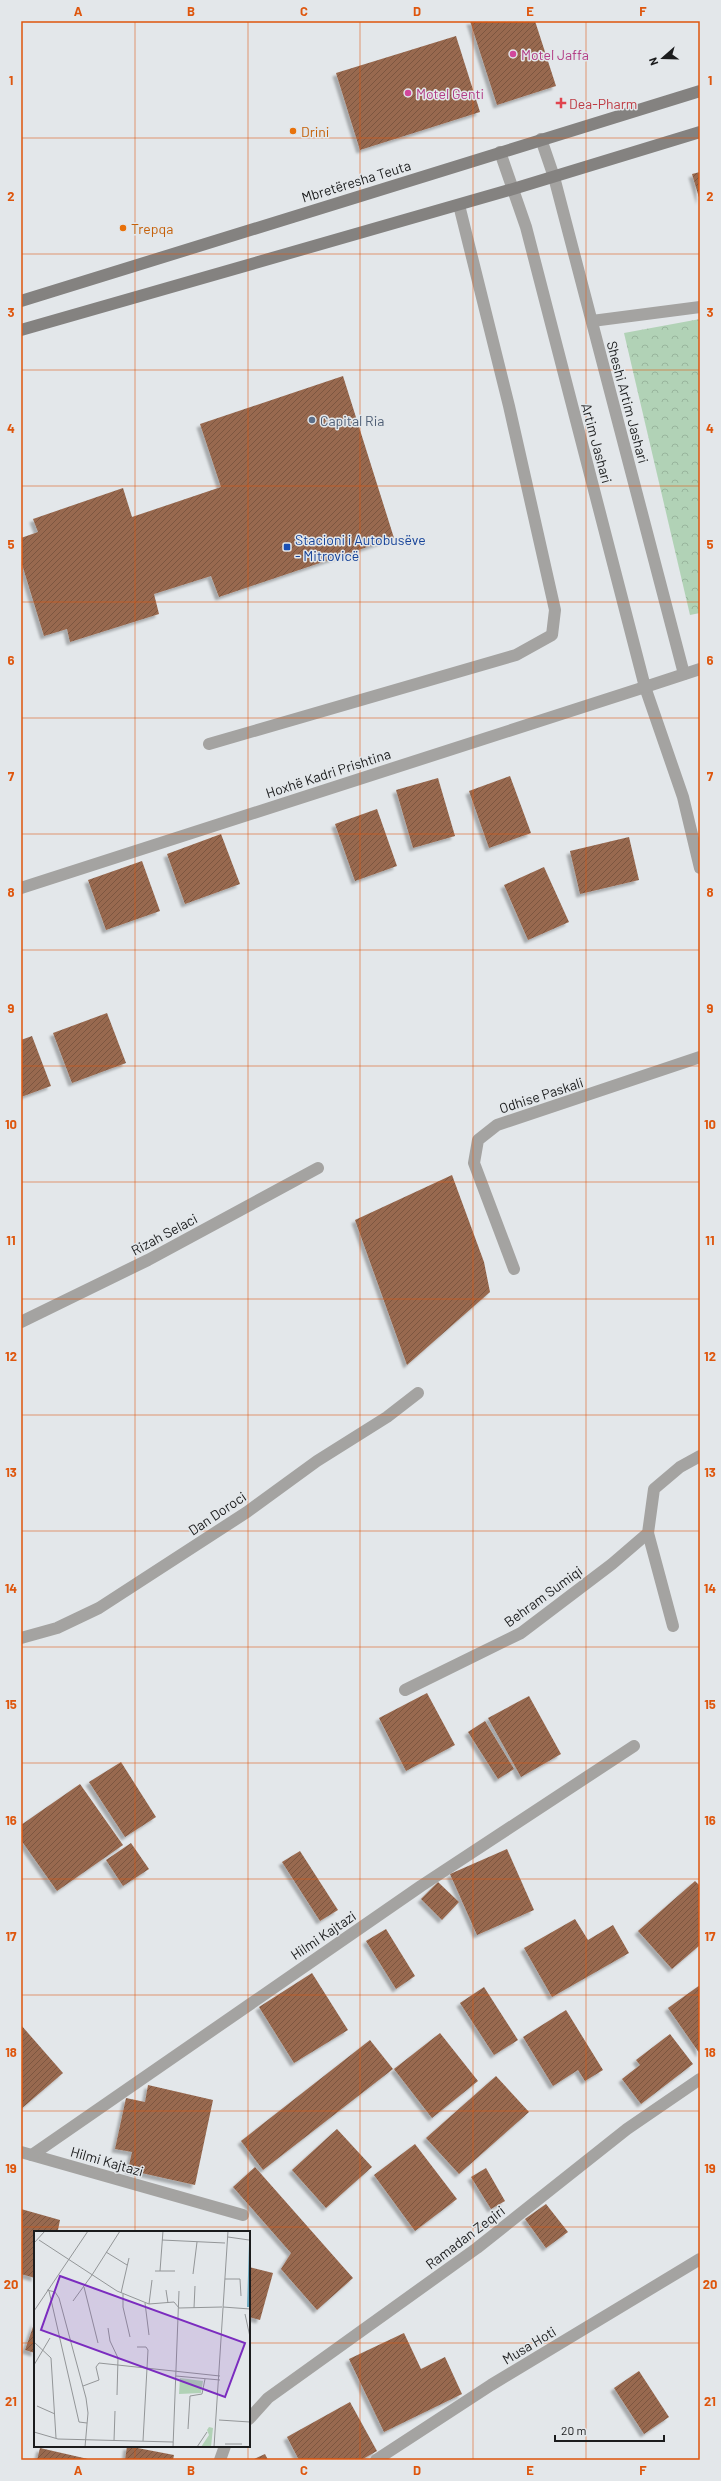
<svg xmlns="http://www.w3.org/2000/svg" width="721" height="2481" viewBox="0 0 721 2481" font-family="Barlow,sans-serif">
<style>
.forest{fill:url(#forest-crowns)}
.building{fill:url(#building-hatch);filter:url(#shadow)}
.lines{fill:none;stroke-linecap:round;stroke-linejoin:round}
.service{stroke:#a4a3a1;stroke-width:12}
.minor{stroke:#a4a3a1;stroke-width:12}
.tertiary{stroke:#a4a3a1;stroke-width:12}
.secondary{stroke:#848280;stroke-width:12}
.grid{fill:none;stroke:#de560d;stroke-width:1;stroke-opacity:0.55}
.hotel-dot{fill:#d1479c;stroke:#e3e7ea;stroke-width:1.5}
.health-dot{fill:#e0444e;stroke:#e3e7ea;stroke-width:1.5}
.food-dot{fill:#e8710a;stroke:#e3e7ea;stroke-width:1.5}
.service-dot{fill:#5c6f8a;stroke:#e3e7ea;stroke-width:1.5}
.transit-dot{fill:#1a4fb4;stroke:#e3e7ea;stroke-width:1.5}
.labels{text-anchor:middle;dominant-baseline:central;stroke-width:3;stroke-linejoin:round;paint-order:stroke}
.hotel-label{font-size:14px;fill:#b23c85;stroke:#e3e7ea;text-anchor:start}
.health-label{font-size:14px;fill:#be3a42;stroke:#e3e7ea;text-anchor:start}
.food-label{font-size:14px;fill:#c56008;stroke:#e3e7ea;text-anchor:start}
.street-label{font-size:14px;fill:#1b1c1d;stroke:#e3e7ea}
.service-label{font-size:14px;fill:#4e5e75;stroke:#e3e7ea;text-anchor:start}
.transit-label{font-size:14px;fill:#164399;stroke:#e3e7ea;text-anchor:start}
.inset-river{fill:none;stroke:#6eabc2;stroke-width:2}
.inset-road{fill:none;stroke:#939698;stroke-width:1}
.view{fill:#7b2cbf;fill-opacity:0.15;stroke:#7b2cbf;stroke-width:2}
.inset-edge{fill:none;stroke:#1b1c1d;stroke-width:2}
.neatline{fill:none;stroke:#de560d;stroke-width:1.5}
.grid-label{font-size:13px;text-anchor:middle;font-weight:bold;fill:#de560d}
</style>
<defs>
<pattern id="forest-crowns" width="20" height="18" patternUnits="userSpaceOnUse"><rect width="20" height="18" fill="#b1d2b6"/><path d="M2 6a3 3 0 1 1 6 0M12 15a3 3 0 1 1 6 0" fill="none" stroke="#98b49c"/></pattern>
<pattern id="building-hatch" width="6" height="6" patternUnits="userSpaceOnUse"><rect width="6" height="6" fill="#98694f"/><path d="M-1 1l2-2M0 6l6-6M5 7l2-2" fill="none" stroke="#7b5641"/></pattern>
<filter id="shadow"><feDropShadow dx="-3.5" dy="3.5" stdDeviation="1" flood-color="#0004"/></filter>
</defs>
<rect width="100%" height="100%" fill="#e3e7ea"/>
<!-- forest -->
<polygon class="forest" points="700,319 700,613 690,615 624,333"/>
<!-- building -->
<g class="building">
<polygon points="470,21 535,21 556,86 497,105"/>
<polygon points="456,36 480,112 360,150 336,73"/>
<polygon points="700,172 700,201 692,174"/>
<polygon points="343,376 394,538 219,597 211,576 154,594 159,614 70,642 67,629 44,636 21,561 21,538 38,532 33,519 123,488 132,517 221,487 200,424"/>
<polygon points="510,776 531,833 489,848 469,791"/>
<polygon points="438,778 455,836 413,848 396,790"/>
<polygon points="377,809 397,866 355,881 335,824"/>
<polygon points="221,834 240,884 185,904 167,854"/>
<polygon points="629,837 639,880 580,894 570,851"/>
<polygon points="142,861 160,911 106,930 88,880"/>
<polygon points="544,867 569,922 528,940 504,885"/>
<polygon points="107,1013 126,1063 72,1083 53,1033"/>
<polygon points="32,1036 51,1086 21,1097 21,1040"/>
<polygon points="452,1175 484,1262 490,1292 407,1365 355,1220"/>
<polygon points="427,1693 455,1745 406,1771 379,1718"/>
<polygon points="529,1696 561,1754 521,1777 488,1718"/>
<polygon points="485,1721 514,1769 498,1779 468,1732"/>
<polygon points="121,1762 156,1817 125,1837 89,1782"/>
<polygon points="80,1784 123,1845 57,1891 21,1840 21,1825"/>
<polygon points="131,1843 149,1869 123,1886 106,1860"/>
<polygon points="507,1849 534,1910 477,1935 450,1874"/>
<polygon points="300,1851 338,1910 320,1921 282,1862"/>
<polygon points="695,1881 700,1886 700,1945 672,1969 638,1931"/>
<polygon points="438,1882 459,1902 442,1920 421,1899"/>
<polygon points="575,1919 588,1940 613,1925 629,1953 552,1997 524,1948"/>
<polygon points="386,1929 415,1976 396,1989 366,1941"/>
<polygon points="312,1973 348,2030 294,2063 259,2007"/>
<polygon points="700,1985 700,2054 668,2008"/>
<polygon points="484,1987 518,2040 494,2055 460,2003"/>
<polygon points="566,2010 603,2070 585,2081 578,2070 553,2086 523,2037"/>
<polygon points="21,2025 63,2073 21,2109"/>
<polygon points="440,2033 478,2081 432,2118 394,2069"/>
<polygon points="670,2034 693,2064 641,2104 622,2079 640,2065 636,2060"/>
<polygon points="370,2040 393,2069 263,2170 241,2141"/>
<polygon points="496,2076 529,2112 459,2174 426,2138"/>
<polygon points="148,2085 213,2100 195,2185 128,2170 132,2152 115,2149 126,2098 145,2102"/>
<polygon points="337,2129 372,2167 326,2208 292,2170"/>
<polygon points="415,2144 457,2199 415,2231 374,2175"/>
<polygon points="255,2167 353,2278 317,2310 281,2269 291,2253 233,2187"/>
<polygon points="486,2168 505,2201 491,2209 471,2177"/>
<polygon points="546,2204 568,2232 546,2248 525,2219"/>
<polygon points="21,2209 60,2220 58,2230 64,2232 35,2232 35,2278 21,2274"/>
<polygon points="249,2267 273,2273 260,2320 249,2317"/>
<polygon points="35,2321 35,2353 25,2350"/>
<polygon points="404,2333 421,2369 445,2357 462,2394 384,2432 349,2359"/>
<polygon points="639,2371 669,2417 644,2434 614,2388"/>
<polygon points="350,2402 377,2451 361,2460 299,2460 287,2437"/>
<polygon points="127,2446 174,2455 173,2460 125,2460"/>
<polygon points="40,2448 88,2459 88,2460 37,2460"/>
<polygon points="265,2454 268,2460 252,2460"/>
</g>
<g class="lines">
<!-- service -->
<polyline class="service" points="209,744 516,655 552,635 555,610 509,406 459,205"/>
<!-- minor -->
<g class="minor">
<polyline points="592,321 700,307"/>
<polyline points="21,888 645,687 683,797 700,868"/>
<polyline points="514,1269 474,1163 478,1140 497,1125 700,1057"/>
<polyline points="21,1322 148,1260 318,1168"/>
<polyline points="648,1533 673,1626"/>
<polyline points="21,1638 57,1628 99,1608 247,1512 317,1461 387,1417 418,1393"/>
<polyline points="405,1690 521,1633 612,1564 648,1533 654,1489 680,1467 700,1456"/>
<polyline points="21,2152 243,2215"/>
<polyline points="32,2155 421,1886 634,1746"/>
<polyline points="249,2419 268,2398 477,2248 627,2129 700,2079"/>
<polyline points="220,2460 225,2446"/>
<polyline points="376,2460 491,2385 700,2259"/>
</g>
<!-- tertiary -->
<g class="tertiary">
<polyline points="541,139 554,177 684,674"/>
<polyline points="500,152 526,227 645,687 700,669"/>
</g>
<!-- secondary -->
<g class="secondary">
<polyline points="21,301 700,91"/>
<polyline points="21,330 513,189 700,132"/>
</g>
</g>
<!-- grid -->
<path class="grid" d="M135 21V2232M248 21V2232M360 21V2460M473 21V2460M586 21V2460M21 138H700M21 254H700M21 370H700M21 486H700M21 602H700M21 718H700M21 834H700M21 950H700M21 1066H700M21 1182H700M21 1299H700M21 1415H700M21 1531H700M21 1647H700M21 1763H700M21 1879H700M21 1995H700M21 2111H700M21 2227H700M21 2343H35M249 2343H700M135 2446V2460M248 2446V2460"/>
<!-- markers -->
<g class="hotel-dot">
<circle cx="513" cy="54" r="4"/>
<circle cx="408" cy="93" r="4"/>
</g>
<path class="health-dot" d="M559 97h4v4h4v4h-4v4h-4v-4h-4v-4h4z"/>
<g class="food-dot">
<circle cx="293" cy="131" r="4"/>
<circle cx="123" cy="228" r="4"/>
</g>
<circle class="service-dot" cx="312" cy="420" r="4"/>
<rect class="transit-dot" x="283" y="543" width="8" height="8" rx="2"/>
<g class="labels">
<!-- hotel labels -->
<g class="hotel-label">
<text x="521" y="54">Motel Jaffa</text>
<text x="416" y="93">Motel Genti</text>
</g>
<!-- health labels -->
<g class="health-label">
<text x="569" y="103">Dea-Pharm</text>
</g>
<!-- food labels -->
<g class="food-label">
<text x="301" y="131">Drini</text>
<text x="131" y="228">Trepqa</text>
</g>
<!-- street labels -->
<g class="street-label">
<text transform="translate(356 181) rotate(-17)">Mbretëresha Teuta</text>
<text transform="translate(628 402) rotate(75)">Sheshi Artim Jashari</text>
<text transform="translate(597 443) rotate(75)">Artim Jashari</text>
<text transform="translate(328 773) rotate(-18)">Hoxhë Kadri Prishtina</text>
<text transform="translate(541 1095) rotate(-18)">Odhise Paskali</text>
<text transform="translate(164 1234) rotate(-28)">Rizah Selaci</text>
<text transform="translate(217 1513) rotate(-34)">Dan Doroci</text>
<text transform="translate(543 1596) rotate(-36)">Behram Sumiqi</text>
<text transform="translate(323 1935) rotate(-34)">Hilmi Kajtazi</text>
<text transform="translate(107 2161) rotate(16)">Hilmi Kajtazi</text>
<text transform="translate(465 2237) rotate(-37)">Ramadan Zeqiri</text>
<text transform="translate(529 2345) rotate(-31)">Musa Hoti</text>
</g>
<!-- service labels -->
<g class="service-label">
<text x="320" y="420">Capital Ria</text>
</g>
<!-- transit labels -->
<g class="transit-label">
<text x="295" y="539">Stacioni i Autobusëve<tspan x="295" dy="16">- Mitrovicë</tspan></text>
</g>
</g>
<!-- overview -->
<g transform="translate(34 2231)">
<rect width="216" height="216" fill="#e3e7ea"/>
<path d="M175 196 179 197 177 216H167L175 204 173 199Z" fill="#b1d2b6"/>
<path d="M146 147 169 150 167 162 145 163Z" fill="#b1d2b6"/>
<path class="inset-river" d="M214 76 216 11"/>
<path class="inset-road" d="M194 6 215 9M5 9 83 60 115 73 140 71 145 77M128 9 191 12M0 12 11 0M72 21 93 34M121 40H141M126 40 129 0M159 43 163 11M58 44 86 0M191 48H206L207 65M50 56 64 112M13 59 21 61 25 67 52 167 54 182 51 216M132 59 134 72M15 60 45 191 53 192M87 62 95 27M89 63V76L96 106M39 70 58 44M111 72 115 104M115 73 118 49M189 76 216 78M145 77 188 76M160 77 161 55M0 80 54 0M216 80V96M211 83 216 106M74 97 76 110 84 127 83 164M0 111 17 127 22 207M103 116H112L114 119 109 210M0 134 16 107M142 145 186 149M49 155 65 149 62 136 65 132 186 145M3 175 21 183M185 189 216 191M154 198 156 165 168 163 171 148M0 201 24 208 139 211M80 210 81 180M191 213H208M139 216 145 60M163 216 173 201M180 216 194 0"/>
<path class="view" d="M26 45 211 112 191 166 7 99Z"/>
<rect width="216" height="216" class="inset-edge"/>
</g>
<!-- border -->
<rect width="721" height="2481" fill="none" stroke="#e3e7ea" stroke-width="44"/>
<!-- north arrow -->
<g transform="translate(663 58) rotate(250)" stroke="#e3e7ea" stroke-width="3" paint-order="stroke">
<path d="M0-3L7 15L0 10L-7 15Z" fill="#1b1c1d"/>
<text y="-6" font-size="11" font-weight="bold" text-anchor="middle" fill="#1b1c1d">N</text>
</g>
<!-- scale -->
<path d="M555 2435v6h109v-6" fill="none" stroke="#1b1c1d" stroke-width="2"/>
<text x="561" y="2435" font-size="12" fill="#1b1c1d" stroke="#e3e7ea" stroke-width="3" paint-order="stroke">20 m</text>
<rect x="22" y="22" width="677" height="2437" class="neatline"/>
<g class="grid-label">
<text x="78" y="16">A</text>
<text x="191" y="16">B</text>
<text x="304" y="16">C</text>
<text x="417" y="16">D</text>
<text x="530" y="16">E</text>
<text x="643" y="16">F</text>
<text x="11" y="85">1</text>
<text x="710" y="85">1</text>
<text x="11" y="201">2</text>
<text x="710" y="201">2</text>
<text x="11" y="317">3</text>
<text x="710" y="317">3</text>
<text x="11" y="433">4</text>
<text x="710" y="433">4</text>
<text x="11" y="549">5</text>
<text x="710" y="549">5</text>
<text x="11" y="665">6</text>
<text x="710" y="665">6</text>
<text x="11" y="781">7</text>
<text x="710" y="781">7</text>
<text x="11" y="897">8</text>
<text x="710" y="897">8</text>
<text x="11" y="1013">9</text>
<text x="710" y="1013">9</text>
<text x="11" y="1129">10</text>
<text x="710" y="1129">10</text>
<text x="11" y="1245">11</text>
<text x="710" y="1245">11</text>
<text x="11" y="1361">12</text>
<text x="710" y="1361">12</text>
<text x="11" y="1477">13</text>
<text x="710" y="1477">13</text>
<text x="11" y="1593">14</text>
<text x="710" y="1593">14</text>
<text x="11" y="1709">15</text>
<text x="710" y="1709">15</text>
<text x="11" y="1825">16</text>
<text x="710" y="1825">16</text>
<text x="11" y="1941">17</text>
<text x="710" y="1941">17</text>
<text x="11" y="2057">18</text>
<text x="710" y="2057">18</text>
<text x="11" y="2173">19</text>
<text x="710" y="2173">19</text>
<text x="11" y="2289">20</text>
<text x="710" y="2289">20</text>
<text x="11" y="2406">21</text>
<text x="710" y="2406">21</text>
<text x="78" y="2475">A</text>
<text x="191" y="2475">B</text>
<text x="304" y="2475">C</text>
<text x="417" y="2475">D</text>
<text x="530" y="2475">E</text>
<text x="643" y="2475">F</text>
</g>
</svg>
